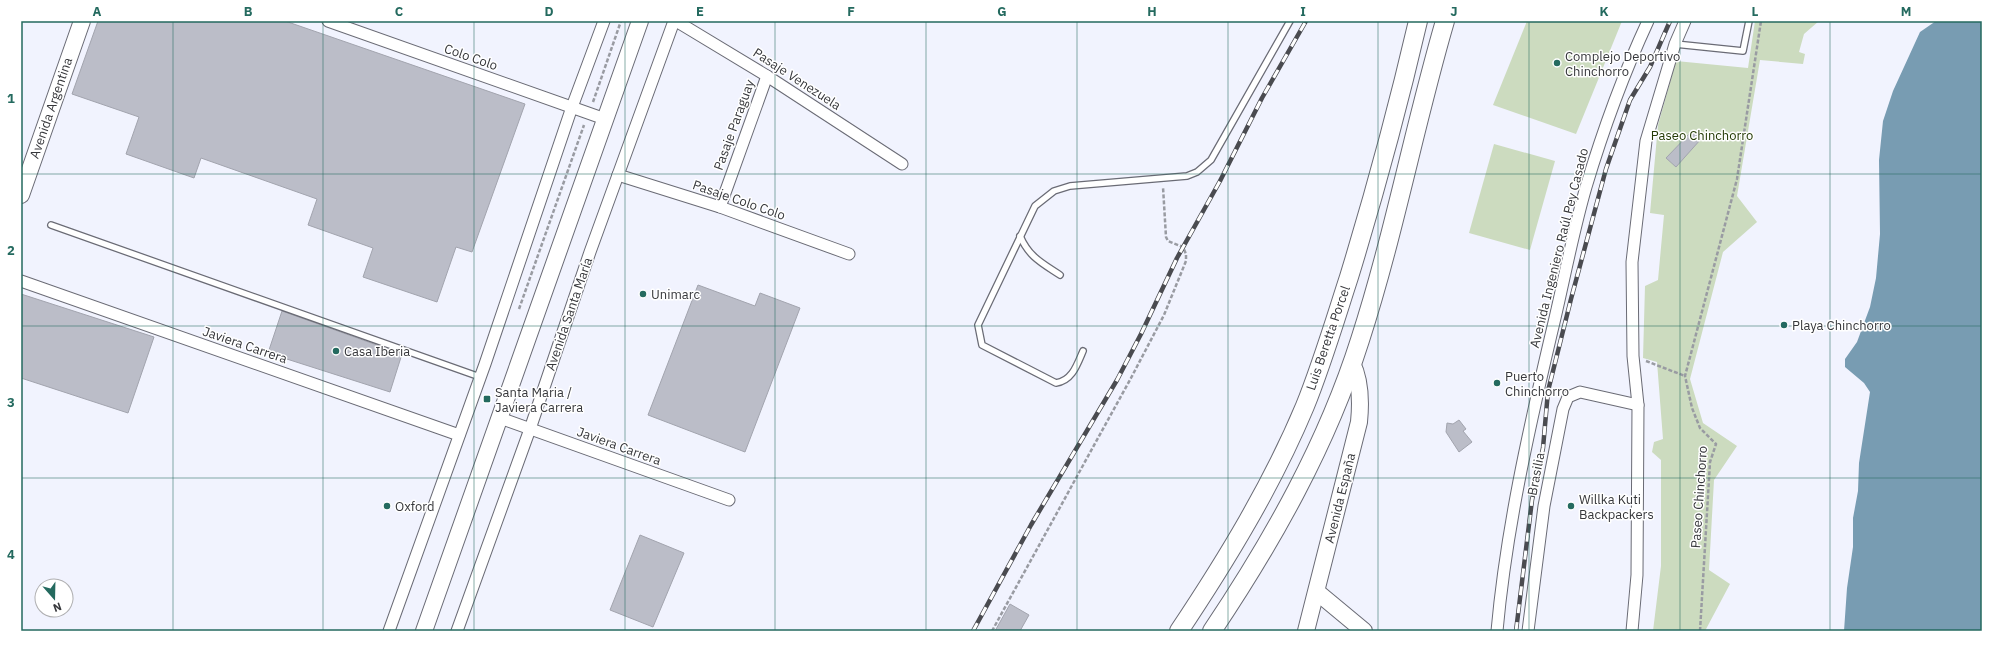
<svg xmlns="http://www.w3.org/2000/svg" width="2003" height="652" viewBox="0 0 2003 652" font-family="'IBM Plex Sans',sans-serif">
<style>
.green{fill:#ccdbbf}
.water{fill:#789cb2}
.building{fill:#bbbdc8;stroke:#a2a4ae}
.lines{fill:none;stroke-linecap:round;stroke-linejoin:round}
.lane-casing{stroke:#6a6b75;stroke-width:8}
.street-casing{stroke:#6a6b75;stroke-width:13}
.secondary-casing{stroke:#6a6b75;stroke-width:18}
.primary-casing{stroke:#6a6b75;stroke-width:20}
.path{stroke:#999ba2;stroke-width:2.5;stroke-dasharray:4 2;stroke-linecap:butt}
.lane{stroke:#fff;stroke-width:5.5}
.street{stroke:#fff;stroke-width:11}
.secondary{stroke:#fff;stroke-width:16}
.primary{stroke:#fff;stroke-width:18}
.rail-casing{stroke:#4a4b50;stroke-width:4.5}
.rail{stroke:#fff;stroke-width:3;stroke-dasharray:9;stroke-linecap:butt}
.grid{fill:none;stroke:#246a5f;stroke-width:1;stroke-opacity:0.55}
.poi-dot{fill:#246a5f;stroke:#fff;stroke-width:1.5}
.labels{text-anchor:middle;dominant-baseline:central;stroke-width:3;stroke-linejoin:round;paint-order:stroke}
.poi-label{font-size:13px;fill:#36373b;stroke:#fff;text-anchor:start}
.street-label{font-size:13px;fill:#36373b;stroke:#fff}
.park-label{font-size:13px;fill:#243b06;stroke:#fff}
.neatline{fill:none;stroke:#246a5f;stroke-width:1.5}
.grid-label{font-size:13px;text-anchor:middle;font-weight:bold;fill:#246a5f}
</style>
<rect width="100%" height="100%" fill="#f1f3fe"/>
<!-- green -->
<g class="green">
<polygon points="1527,21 1622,21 1576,134 1493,105"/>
<polygon points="1755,21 1819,21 1804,34 1799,52 1805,54 1803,64 1760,60 1737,196 1757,222 1723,252 1690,379 1703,423 1737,446 1714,480 1709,570 1730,584 1705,631 1653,631 1661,566 1661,460 1652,452 1654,442 1663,439 1657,362 1643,358 1645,286 1658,280 1664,215 1650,213 1658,125 1676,61 1748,68"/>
<polygon points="1494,144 1555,161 1530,250 1469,233"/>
</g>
<!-- water -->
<polygon class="water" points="1936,21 1982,21 1982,631 1844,631 1847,588 1853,547 1853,518 1858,491 1859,463 1870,392 1864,383 1845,367 1845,359 1857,342 1870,307 1876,278 1880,234 1879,160 1883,121 1893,91 1920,32"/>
<!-- building -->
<g class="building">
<polygon points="98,21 285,21 525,104 472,252 456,247 437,302 363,277 373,248 308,225 317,199 201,158 194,178 126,154 139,117 72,94"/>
<polygon points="1692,131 1701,139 1676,167 1666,158"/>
<polygon points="698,285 755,306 760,293 800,308 745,452 648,415"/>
<polygon points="21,294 154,337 128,413 21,378"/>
<polygon points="282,311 402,354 390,392 268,353"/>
<polygon points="1459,420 1466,429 1463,431 1472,442 1459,452 1446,432 1447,423 1453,424"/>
<polygon points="640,535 684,553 653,627 610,610"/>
<polygon points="1010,604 1029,615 1020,631 995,631"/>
</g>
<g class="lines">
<!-- lane casing -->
<g class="lane-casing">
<g id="lane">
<polyline points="1675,44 1743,51 1749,21"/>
<polyline points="51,225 480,377"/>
<path d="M1020 236C1029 257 1042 263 1060 275"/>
<path d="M1083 351C1077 365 1072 381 1056 383L982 345 978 325 1035 206 1054 191 1070 186 1187 176 1197 172 1211 160 1290 21"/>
</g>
</g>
<!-- street casing -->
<g class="street-casing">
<g id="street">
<polyline points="328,21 605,119"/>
<polyline points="676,21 767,76 902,164"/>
<polyline points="618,175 720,207 849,254"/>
<polyline points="720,207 767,76"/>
<polyline points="21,281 459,435"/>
<polyline points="500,418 729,500"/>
<polyline points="389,631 485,364 572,107 604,21"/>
<polyline points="457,631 530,429 590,252 674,21"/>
<path d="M1497 631C1506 531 1528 433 1551 335 1563 286 1572 235 1586 187 1603 130 1623 75 1648 21"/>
<polyline points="1528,631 1544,506 1563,409 1568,397 1580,392 1638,405"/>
<polyline points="1632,631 1637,575 1638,405 1633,356 1632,262 1646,141 1675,44 1685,21"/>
</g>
</g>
<!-- secondary casing -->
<g class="secondary-casing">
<g id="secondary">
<polyline points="21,195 82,21"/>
<polyline points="1317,592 1364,631"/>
<polyline points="424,631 640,21"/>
<path d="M1306 631 1359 422C1361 402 1361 381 1352 363"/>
</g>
</g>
<!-- primary casing -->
<g class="primary-casing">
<g id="primary">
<path d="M1179 631C1227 559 1272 485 1305 406 1322 364 1335 320 1349 277 1375 192 1398 107 1418 21"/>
<path d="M1212 631C1273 540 1327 444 1360 340 1394 235 1414 127 1445 21"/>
</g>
</g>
<!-- path -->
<g class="path">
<polyline points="593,102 621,21"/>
<polyline points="519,309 584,125"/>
<polyline points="1646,361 1685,376"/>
<polyline points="992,631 1131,378 1164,315 1186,261 1186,254 1183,247 1168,241 1166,237 1163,187"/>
<polyline points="1700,631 1710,462 1716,444 1700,428 1692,408 1685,376 1737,179 1761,21"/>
</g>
<!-- lane -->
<use href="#lane" class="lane"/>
<!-- street -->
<use href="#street" class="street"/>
<!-- secondary -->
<use href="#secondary" class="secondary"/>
<!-- primary -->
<use href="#primary" class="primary"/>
<!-- rail casing -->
<g class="rail-casing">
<g id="rail">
<polyline points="973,631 1031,525 1117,380 1141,334 1177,258 1220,181 1262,98 1306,21"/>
<polyline points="1516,631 1532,500 1543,448 1548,391 1571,299 1606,169 1630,100 1650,67 1670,21"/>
</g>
</g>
<!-- rail -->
<use href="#rail" class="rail"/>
</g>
<!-- grid -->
<path class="grid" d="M173 21V631M323 21V631M474 21V631M625 21V631M775 21V631M926 21V631M1077 21V631M1228 21V631M1378 21V631M1529 21V631M1680 21V631M1830 21V631M21 174H1982M21 326H1982M21 478H1982"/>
<!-- markers -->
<g class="poi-dot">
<circle cx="1557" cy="63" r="4"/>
<circle cx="643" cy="294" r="4"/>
<circle cx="1784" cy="325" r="4"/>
<circle cx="336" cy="351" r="4"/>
<circle cx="1497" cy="383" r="4"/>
<rect x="483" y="395" width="8" height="8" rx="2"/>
<circle cx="387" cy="506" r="4"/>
<circle cx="1571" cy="506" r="4"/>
</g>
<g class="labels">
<!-- poi labels -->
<g class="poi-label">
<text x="1565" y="56">Complejo Deportivo<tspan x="1565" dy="15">Chinchorro</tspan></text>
<text x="651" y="294">Unimarc</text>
<text x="1792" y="325">Playa Chinchorro</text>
<text x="344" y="351">Casa Iberia</text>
<text x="1505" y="376">Puerto<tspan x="1505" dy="15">Chinchorro</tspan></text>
<text x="495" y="392">Santa Maria /<tspan x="495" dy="15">Javiera Carrera</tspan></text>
<text x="1579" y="499">Willka Kuti<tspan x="1579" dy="15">Backpackers</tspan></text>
<text x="395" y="506">Oxford</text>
</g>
<!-- street labels -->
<g class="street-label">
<text transform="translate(471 57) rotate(19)">Colo Colo</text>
<text transform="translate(797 79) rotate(33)">Pasaje Venezuela</text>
<text transform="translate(51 108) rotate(-71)">Avenida Argentina</text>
<text transform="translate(734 125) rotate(-70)">Pasaje Paraguay</text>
<text transform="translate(739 200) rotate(19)">Pasaje Colo Colo</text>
<text transform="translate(1559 248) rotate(-76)">Avenida Ingeniero Raúl Pey Casado</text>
<text transform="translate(569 314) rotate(-71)">Avenida Santa María</text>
<text transform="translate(1328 338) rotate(-71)">Luis Beretta Porcel</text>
<text transform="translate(245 345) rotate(19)">Javiera Carrera</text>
<text transform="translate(619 446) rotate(20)">Javiera Carrera</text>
<text transform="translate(1536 474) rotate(-79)">Brasilia</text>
<text transform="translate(1699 497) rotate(-86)">Paseo Chinchorro</text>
<text transform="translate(1340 498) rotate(-76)">Avenida España</text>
</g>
<!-- park labels -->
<g class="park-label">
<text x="1702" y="135">Paseo Chinchorro</text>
</g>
</g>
<!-- border -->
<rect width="2003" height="652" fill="none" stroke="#ffffff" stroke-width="44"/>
<!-- north arrow -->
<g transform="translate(54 598) rotate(160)"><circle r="19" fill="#ffffff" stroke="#afafb1"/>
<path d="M0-3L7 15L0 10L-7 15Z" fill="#246a5f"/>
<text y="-6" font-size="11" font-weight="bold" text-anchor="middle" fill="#36373b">N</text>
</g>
<rect x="22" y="22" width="1959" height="608" class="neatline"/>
<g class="grid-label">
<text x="97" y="16">A</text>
<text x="248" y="16">B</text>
<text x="399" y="16">C</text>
<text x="549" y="16">D</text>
<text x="700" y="16">E</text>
<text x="851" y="16">F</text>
<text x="1002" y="16">G</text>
<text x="1152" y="16">H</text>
<text x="1303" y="16">I</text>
<text x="1454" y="16">J</text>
<text x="1604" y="16">K</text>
<text x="1755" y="16">L</text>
<text x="1906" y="16">M</text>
<text x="11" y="103">1</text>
<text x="11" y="255">2</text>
<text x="11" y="407">3</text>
<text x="11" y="559">4</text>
</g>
</svg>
